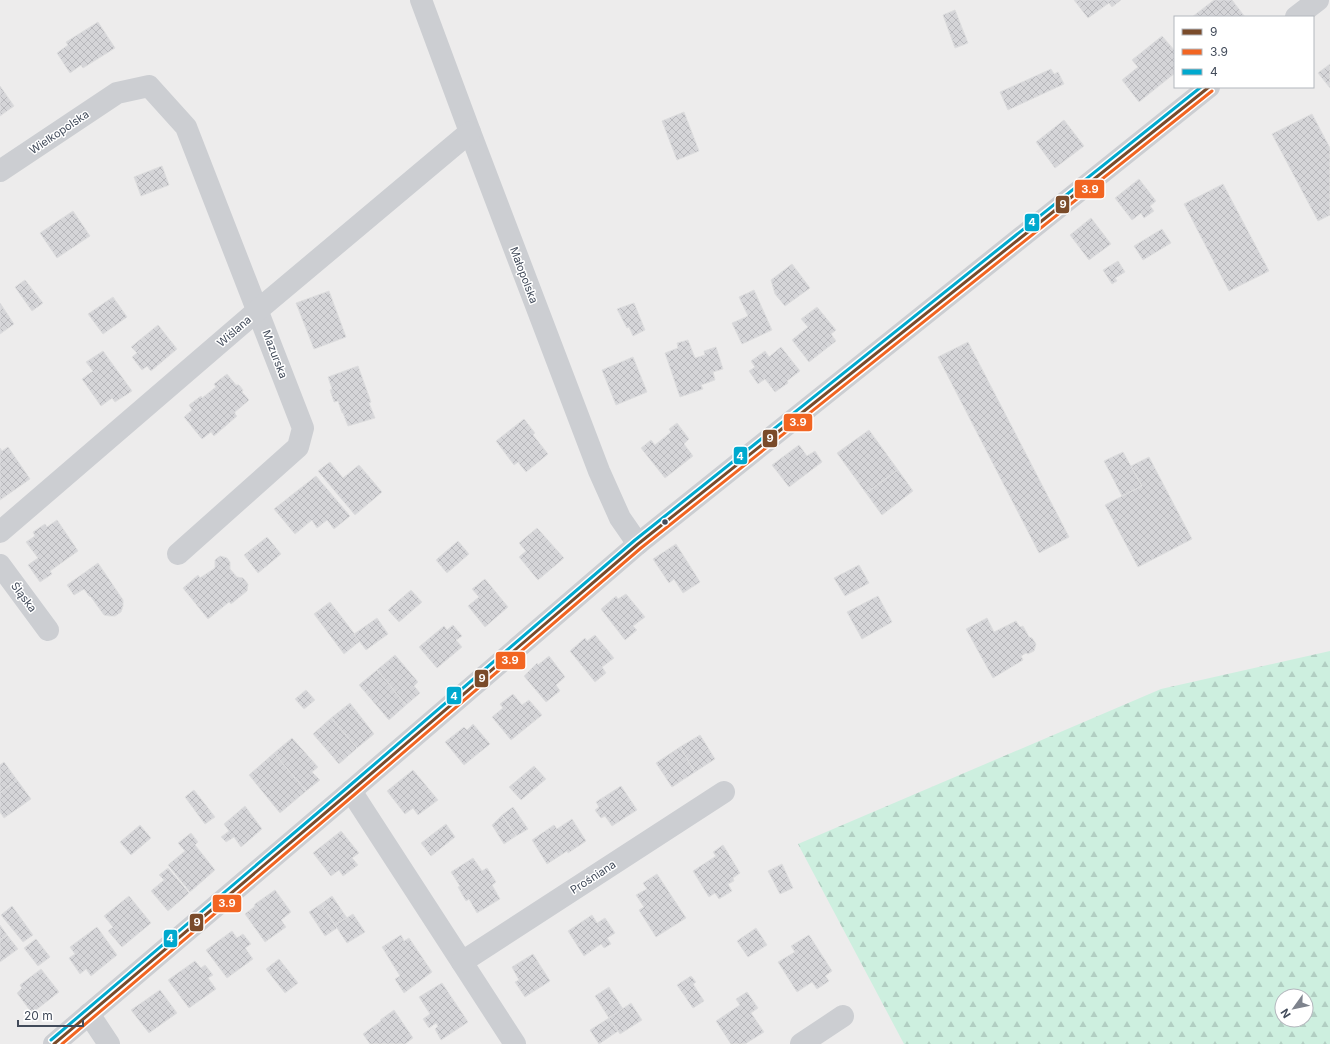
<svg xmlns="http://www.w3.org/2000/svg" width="1330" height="1044" viewBox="0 0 1330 1044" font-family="Inter,sans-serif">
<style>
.forest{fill:url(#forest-firs);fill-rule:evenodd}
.building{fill:url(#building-cross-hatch);stroke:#dededf}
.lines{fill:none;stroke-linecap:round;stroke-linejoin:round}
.minor{stroke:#ccced2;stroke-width:22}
.bus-1-casing{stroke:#fff;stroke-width:6}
.bus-2-casing{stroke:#fff;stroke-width:6}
.bus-3-casing{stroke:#fff;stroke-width:6}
.bus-1{stroke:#7a4b2a;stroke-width:3}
.bus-2{stroke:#f26522;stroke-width:3}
.bus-3{stroke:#00a9ce;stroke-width:3}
.bus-dot{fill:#424b5a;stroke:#fff;stroke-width:1.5}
.labels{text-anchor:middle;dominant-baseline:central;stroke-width:3;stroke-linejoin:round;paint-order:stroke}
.street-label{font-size:11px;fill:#424b5a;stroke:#fff}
.line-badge{stroke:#fff;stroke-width:1.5}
.badge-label{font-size:11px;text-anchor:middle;font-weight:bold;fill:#fff}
</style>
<defs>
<pattern id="forest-firs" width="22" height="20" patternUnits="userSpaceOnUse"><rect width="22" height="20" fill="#cdefdf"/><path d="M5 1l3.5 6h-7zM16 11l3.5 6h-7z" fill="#b1cec2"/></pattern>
<pattern id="building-cross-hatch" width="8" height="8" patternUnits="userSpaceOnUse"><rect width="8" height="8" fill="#d5d5d8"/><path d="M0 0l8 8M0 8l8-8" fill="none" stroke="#b8b8bc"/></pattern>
</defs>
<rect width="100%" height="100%" fill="#edecec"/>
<!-- forest -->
<path class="forest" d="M1330 651V1044H904L798 844 1161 689ZM1282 996H1306V1020H1282Z"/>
<!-- building -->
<g class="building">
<polygon points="1074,0 1121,0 1112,7 1109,3 1088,18"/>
<polygon points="1214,0 1232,0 1245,17 1192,17"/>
<polygon points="955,10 968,43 955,48 943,15"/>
<polygon points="98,22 115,48 83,68 81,65 70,73 57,53 68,45 66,42"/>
<polygon points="1162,36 1175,51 1175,73 1139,102 1122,80 1138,67 1132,60"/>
<polygon points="1330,64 1330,88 1318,73"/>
<polygon points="1051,69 1054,74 1058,72 1064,84 1008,110 1000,92"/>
<polygon points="0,86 14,106 0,116"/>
<polygon points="684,112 699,151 677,160 662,121"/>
<polygon points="1312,114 1330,148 1330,215 1318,221 1272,134"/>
<polygon points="1064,120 1084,146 1055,168 1036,142"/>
<polygon points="162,166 169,185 141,196 134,177"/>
<polygon points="1139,179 1156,201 1150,206 1154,211 1144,218 1141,213 1132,220 1115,198"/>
<polygon points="1223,184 1269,271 1229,291 1184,204"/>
<polygon points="73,211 90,236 57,258 40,233"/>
<polygon points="1091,218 1111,244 1089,260 1070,235"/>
<polygon points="1162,229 1171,243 1143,260 1134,246"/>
<polygon points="1118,261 1125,272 1115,278 1117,281 1112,284 1103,270"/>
<polygon points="792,264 810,288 785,306 775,294 771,280"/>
<polygon points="25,280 43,303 32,311 15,287"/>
<polygon points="754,290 772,330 742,344 732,323 748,316 739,297"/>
<polygon points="329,291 346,337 314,349 296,303"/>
<polygon points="113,297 127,317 103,334 88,314"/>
<polygon points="0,303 14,324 0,334"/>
<polygon points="634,303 645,330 633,336 629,327 627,328 617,309"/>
<polygon points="817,307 836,330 831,334 836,341 809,362 792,340 808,327 801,319"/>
<polygon points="158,325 177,349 151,371 147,366 142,370 132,357 137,353 131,347"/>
<polygon points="688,340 695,358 705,355 704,351 716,347 723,369 713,372 715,380 701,385 703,389 680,397 665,353 678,348 677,343"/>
<polygon points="968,342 1069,537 1039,553 938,357"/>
<polygon points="781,347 800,371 787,381 788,383 775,392 765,379 758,384 749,371 755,367 751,361 765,351 769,357"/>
<polygon points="103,351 132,391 115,402 112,398 101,406 82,379 93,371 86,362"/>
<polygon points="633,357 647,392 616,405 602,370"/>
<polygon points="358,366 371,402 369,403 375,418 348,426 343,413 342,413 338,401 334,402 330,390 332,389 328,377"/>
<polygon points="227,374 236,385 239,385 243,390 242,392 249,400 235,412 235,414 237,416 214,436 211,432 202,439 184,417 192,410 189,405 201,396 202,398 216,387 214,384"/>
<polygon points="524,419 535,433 533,435 548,454 526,472 518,462 514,465 496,441"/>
<polygon points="677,423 689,439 684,444 693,456 665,478 641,448 651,440 655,445 671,432 669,429"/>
<polygon points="869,430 898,470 866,493 837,453"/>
<polygon points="799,445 807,456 815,451 822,462 789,487 772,465"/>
<polygon points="8,447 30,479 0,500 0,448 2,451"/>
<polygon points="1123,452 1142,486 1122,496 1104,461"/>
<polygon points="1149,457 1192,539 1138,567 1105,505 1142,486 1131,466"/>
<polygon points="330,462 343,478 359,465 382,492 355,515 318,471"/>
<polygon points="898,470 913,491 882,515 866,493"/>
<polygon points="316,476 350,516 334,529 327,520 317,528 312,520 295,534 274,509"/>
<polygon points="57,520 78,551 50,571 52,574 40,582 28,565 38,558 26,542 35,536 33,532 45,524 47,527"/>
<polygon points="537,528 564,558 538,580 519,557 526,551 519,543"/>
<polygon points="267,537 281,554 258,573 244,555"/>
<polygon points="458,541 469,554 447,573 436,560"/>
<polygon points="676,544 700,582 683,593 674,579 669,583 653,559"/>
<polygon points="220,556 227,558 230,562 230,569 237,577 243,578 248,584 247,591 231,604 229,602 208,619 183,588 198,575 200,578 215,568 215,560"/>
<polygon points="98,563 123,600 123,606 121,612 115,616 110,616 104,615 91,597 89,596 84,589 74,595 67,585"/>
<polygon points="859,565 869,583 845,596 834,578"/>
<polygon points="485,579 508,607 485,627 468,606 479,597 472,589"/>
<polygon points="411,590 422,602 399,622 388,610"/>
<polygon points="626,594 645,617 633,626 637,630 625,640 601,609 616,596 618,599"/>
<polygon points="878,596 892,622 862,639 847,612"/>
<polygon points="330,602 360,641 344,654 314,614"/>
<polygon points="377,618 388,634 366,650 354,634"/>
<polygon points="987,618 994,632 1016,621 1020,627 1023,626 1029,637 1032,638 1036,644 1034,651 1028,654 1026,653 1021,656 1023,660 993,678 966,629"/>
<polygon points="453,625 462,636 456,640 462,647 437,668 419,647 444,626 447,630"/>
<polygon points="595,635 614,658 602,667 606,673 595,682 570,651 585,638 587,641"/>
<polygon points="395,655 418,682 414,686 420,693 406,705 377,670"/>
<polygon points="549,656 565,677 556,685 560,691 546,702 524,676 537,663 538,665"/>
<polygon points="377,670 406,705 389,720 359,685"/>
<polygon points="306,690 315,700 304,709 295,699"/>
<polygon points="513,694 522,705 529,700 542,715 511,740 492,717 503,708 500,704"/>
<polygon points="350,703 374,734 357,748 331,718"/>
<polygon points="331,718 357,748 339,764 313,734"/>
<polygon points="473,724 490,744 464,765 445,742 464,727 467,730"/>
<polygon points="700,735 715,759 695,772 680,747"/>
<polygon points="292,738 318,767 312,772 320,780 306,791 274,753"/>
<polygon points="680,747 695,772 672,787 656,763"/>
<polygon points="274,753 306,791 280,813 249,775"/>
<polygon points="4,762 17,780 0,793 0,765"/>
<polygon points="534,766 546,779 521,800 509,787"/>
<polygon points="413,770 438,800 418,815 413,808 405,814 387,791"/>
<polygon points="17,780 31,799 4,818 0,812 0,793"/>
<polygon points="621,786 637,810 612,826 605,816 601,818 595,810 599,807 596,802"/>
<polygon points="194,790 215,817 205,824 185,797"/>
<polygon points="245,806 262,829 241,847 234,837 226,842 221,837 229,831 224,824"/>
<polygon points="513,807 528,829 516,836 502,815"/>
<polygon points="502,815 516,836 504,844 492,825"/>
<polygon points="572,819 586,841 568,853 567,851 547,864 532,840 554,825 557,829"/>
<polygon points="446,824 455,837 431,856 421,843"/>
<polygon points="140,825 151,838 131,855 120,842"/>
<polygon points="341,831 359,853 352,858 358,865 343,876 339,870 331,876 313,853"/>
<polygon points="191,833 198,842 195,845 215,870 190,892 168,865 185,851 178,843"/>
<polygon points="723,845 740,873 733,878 734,881 728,884 732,891 719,899 715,893 709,897 693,871 716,856 713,852"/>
<polygon points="473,858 482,871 487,868 496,882 492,885 500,899 477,913 469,899 466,901 458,887 460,886 451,872"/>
<polygon points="782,864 793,888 780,894 768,871"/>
<polygon points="168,868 189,893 168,911 151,891 164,880 159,875"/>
<polygon points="657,874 686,918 656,937 639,910 644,907 636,895 647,889 643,883"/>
<polygon points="275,890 291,912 281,920 286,927 265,942 245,914 254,907 255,904"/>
<polygon points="129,896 151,923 122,947 108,931 113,927 104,916"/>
<polygon points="332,896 347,918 335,925 321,904"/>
<polygon points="321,904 337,928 325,936 309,912"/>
<polygon points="12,906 33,935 23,942 1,915"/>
<polygon points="353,914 365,932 347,943 335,925"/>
<polygon points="592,915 597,923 605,918 615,933 607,938 611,944 604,948 601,944 584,956 568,931"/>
<polygon points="0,925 7,935 0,940"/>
<polygon points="97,927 117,955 91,976 86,969 80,974 69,958 75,954 70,947"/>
<polygon points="756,928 767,945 748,957 737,941"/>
<polygon points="232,931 237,938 243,934 251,944 245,948 253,959 227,978 206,950"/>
<polygon points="7,935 18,949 0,962 0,940"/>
<polygon points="401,935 404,941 409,938 432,972 404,993 395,979 400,976 382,947"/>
<polygon points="809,935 832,971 825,976 829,981 817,989 812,982 797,992 778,962 795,952 791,946"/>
<polygon points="36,939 50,957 38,966 24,948"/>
<polygon points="533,954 550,981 525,997 515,982 519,980 512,967"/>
<polygon points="279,959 298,983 285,993 266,969"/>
<polygon points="195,961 201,968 205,965 213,975 208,978 216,989 189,1008 168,980"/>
<polygon points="41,969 59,992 32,1013 17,993 22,988 20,985"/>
<polygon points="691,976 696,982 693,984 704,1001 693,1008 677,985"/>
<polygon points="442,983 468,1022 441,1040 435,1029 438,1026 436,1023 429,1028 423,1019 430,1014 419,997"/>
<polygon points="609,987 623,1009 609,1018 595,996"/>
<polygon points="160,990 177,1013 149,1033 131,1010"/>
<polygon points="747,992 758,1008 751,1013 764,1032 745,1044 731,1044 716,1021 740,1005 736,999"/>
<polygon points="631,1003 642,1020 620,1034 609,1018"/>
<polygon points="394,1010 413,1038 405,1044 370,1044 363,1034 381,1021 380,1020"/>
<polygon points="609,1018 618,1031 599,1044 590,1030"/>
</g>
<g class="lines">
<!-- minor -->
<g class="minor">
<polyline points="421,0 470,132 599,471 620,518 638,544"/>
<polyline points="1296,17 1318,0"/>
<polyline points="0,171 117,93 149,86 186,127 303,428 298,447 178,554"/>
<polyline points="0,532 258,310 470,132"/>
<polyline points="0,565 48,630"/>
<polyline points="351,791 515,1044"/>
<polyline points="462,962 724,792"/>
<polyline points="89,1014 109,1044"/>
<polyline points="54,1044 351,791 638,544 1209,87"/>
<polyline points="801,1044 843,1016"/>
</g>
<!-- bus-1 casing -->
<g class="bus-1-casing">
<polyline id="bus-1" points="54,1044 351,791 638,544 1209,87"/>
</g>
<!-- bus-2 casing -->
<g class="bus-2-casing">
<polyline id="bus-2" points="62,1044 354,795 641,548 1212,91"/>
</g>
<!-- bus-3 casing -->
<g class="bus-3-casing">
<polyline id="bus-3" points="51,1040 348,787 635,540 1201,87"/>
</g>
<!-- bus-1 -->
<use href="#bus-1" class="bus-1"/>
<!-- bus-2 -->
<use href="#bus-2" class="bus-2"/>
<!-- bus-3 -->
<use href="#bus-3" class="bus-3"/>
</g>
<!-- markers -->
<circle class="bus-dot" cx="665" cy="522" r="3.5"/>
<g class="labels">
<!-- street labels -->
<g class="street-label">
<text transform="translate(59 132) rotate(-34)">Wielkopolska</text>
<text transform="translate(524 275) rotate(69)">Małopolska</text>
<text transform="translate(234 331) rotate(-41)">Wiślana</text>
<text transform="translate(275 354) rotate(69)">Mazurska</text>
<text transform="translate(24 597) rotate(53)">Śląska</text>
<text transform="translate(593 877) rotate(-33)">Prośniana</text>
</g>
</g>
<g class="line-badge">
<rect x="1074" y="179" width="31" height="20" rx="4" fill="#f26522"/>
<rect x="1055" y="195" width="15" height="19" rx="4" fill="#7a4b2a"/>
<rect x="1024" y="213" width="16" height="19" rx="4" fill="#00a9ce"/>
<rect x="783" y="413" width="30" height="19" rx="4" fill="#f26522"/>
<rect x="762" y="429" width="16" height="19" rx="4" fill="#7a4b2a"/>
<rect x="733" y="446" width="15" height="19" rx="4" fill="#00a9ce"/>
<rect x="495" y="651" width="31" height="19" rx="4" fill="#f26522"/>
<rect x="474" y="669" width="15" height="19" rx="4" fill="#7a4b2a"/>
<rect x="446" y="686" width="16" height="19" rx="4" fill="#00a9ce"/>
<rect x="212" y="894" width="30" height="19" rx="4" fill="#f26522"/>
<rect x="189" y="913" width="15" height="19" rx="4" fill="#7a4b2a"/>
<rect x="163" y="929" width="15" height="19" rx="4" fill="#00a9ce"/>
</g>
<g class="badge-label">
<text x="1090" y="193">3.9</text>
<text x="1063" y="208">9</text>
<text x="1032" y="226">4</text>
<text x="798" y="426">3.9</text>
<text x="770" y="442">9</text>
<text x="740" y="460">4</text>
<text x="510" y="664">3.9</text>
<text x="482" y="682">9</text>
<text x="454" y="700">4</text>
<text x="227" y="907">3.9</text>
<text x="197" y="926">9</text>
<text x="170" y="942">4</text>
</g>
<!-- legend -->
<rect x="1174" y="16" width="140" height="72" fill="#ffffff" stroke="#b3b7bd"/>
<rect x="1182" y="29" width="20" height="6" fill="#7a4b2a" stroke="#b3b7bd"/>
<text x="1210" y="36" font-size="12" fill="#424b5a">9</text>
<rect x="1182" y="49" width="20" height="6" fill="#f26522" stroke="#b3b7bd"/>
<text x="1210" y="56" font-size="12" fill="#424b5a">3.9</text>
<rect x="1182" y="69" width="20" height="6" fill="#00a9ce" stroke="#b3b7bd"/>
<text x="1210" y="76" font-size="12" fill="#424b5a">4</text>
<!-- north arrow -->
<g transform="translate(1294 1008) rotate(237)"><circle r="19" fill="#ffffff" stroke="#b3b7bd"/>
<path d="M0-3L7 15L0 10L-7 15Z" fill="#7e838d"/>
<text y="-6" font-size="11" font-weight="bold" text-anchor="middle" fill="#424b5a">N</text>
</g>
<!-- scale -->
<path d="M18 1020v6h65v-6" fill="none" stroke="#424b5a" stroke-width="2"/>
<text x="24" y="1020" font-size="12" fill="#424b5a" stroke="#ffffff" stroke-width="3" paint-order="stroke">20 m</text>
</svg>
